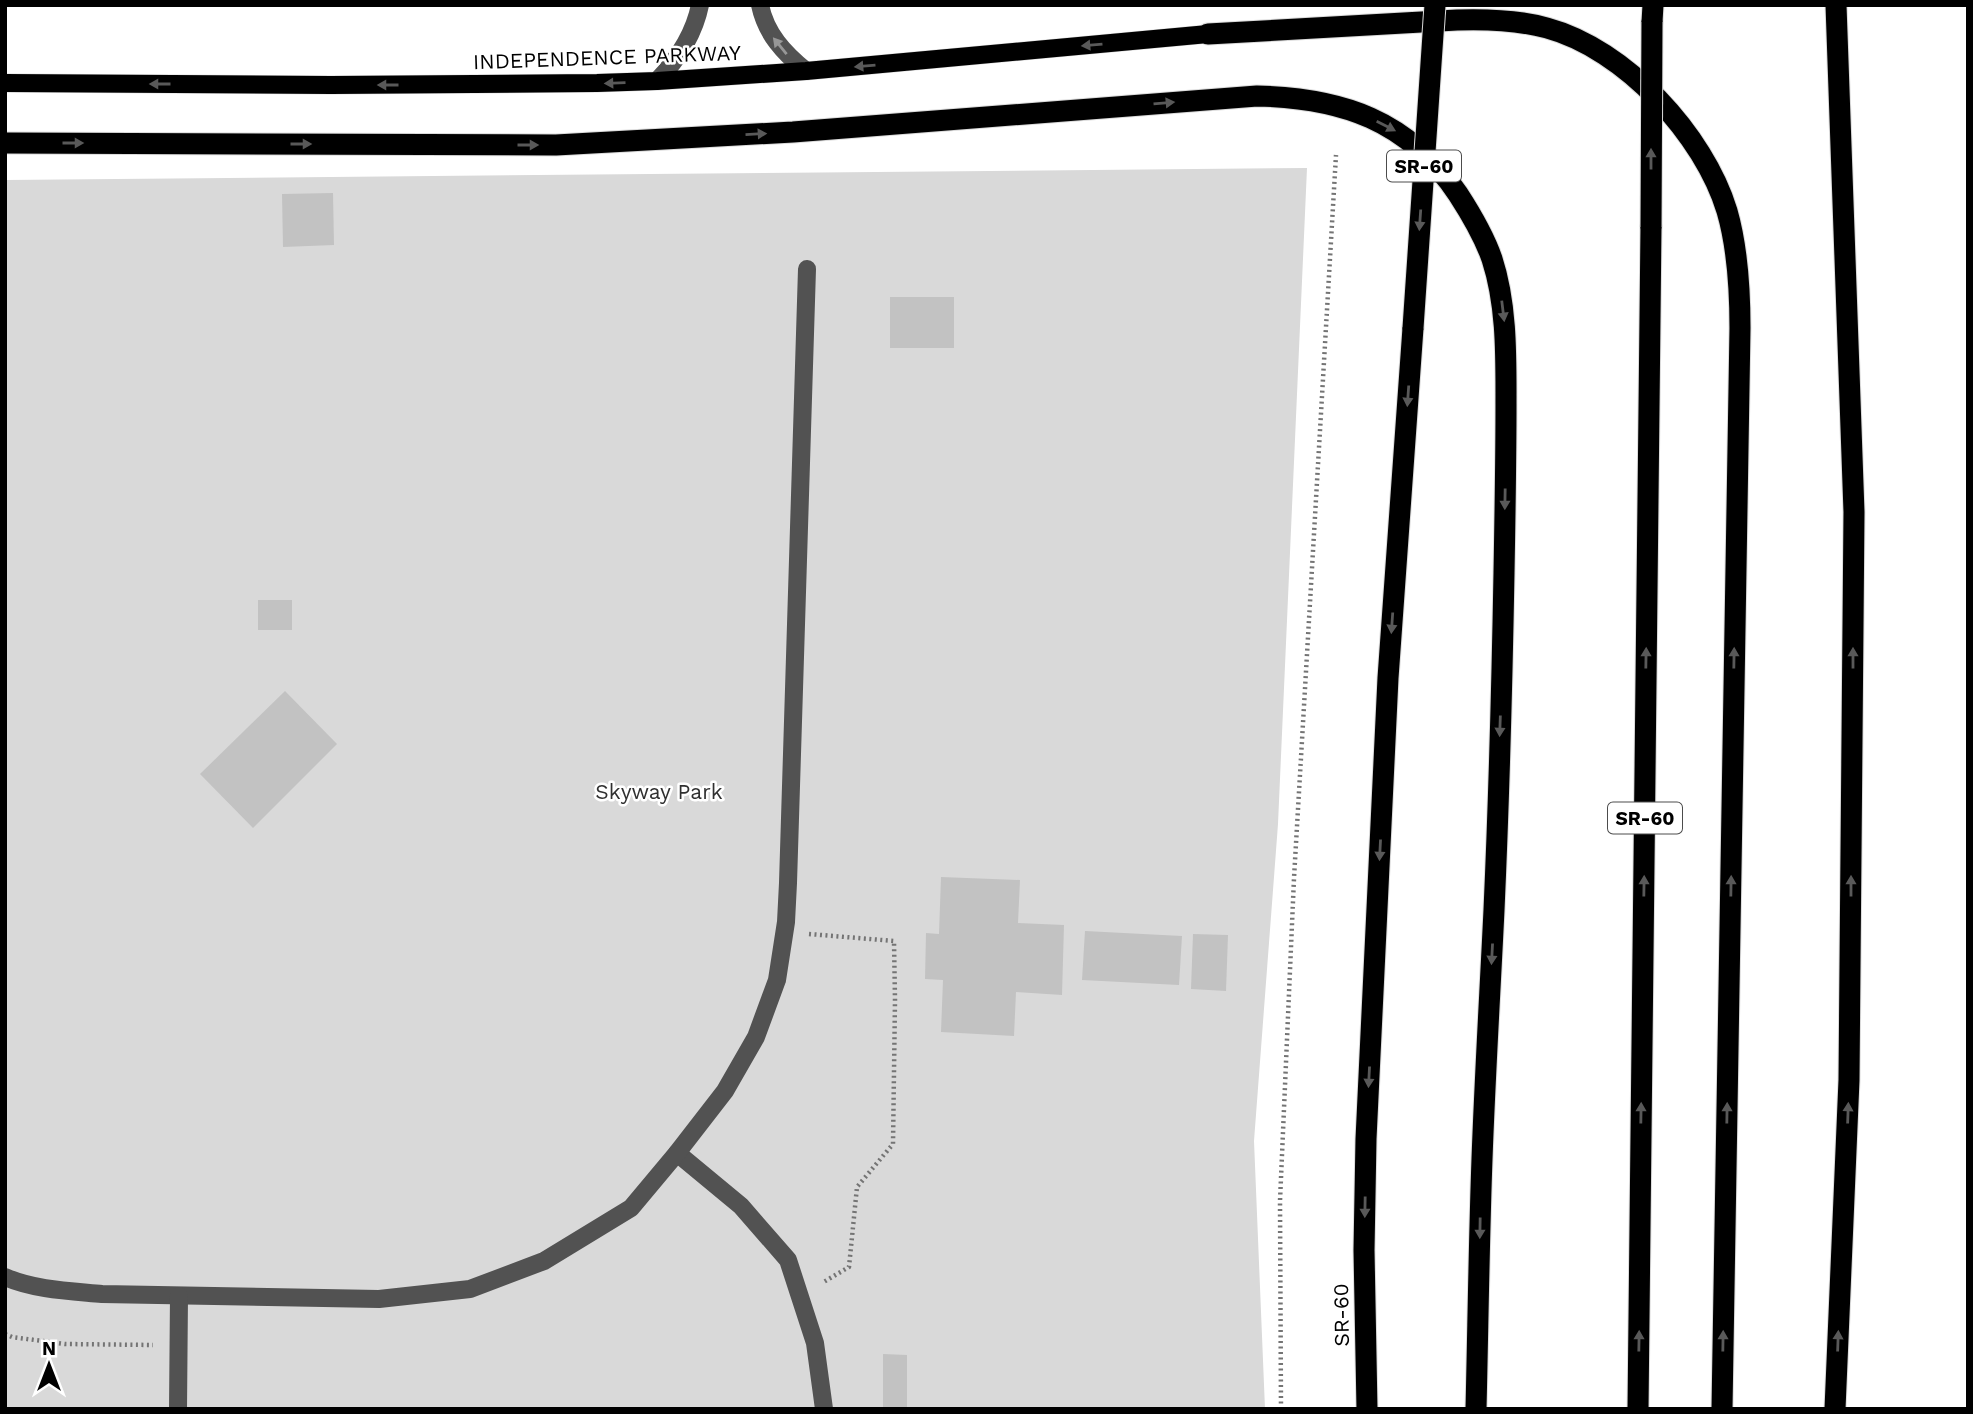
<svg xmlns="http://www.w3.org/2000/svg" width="1973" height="1414" viewBox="0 0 1973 1414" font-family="'Work Sans',sans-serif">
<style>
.green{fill:#d9d9d9}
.building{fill:#c2c2c2}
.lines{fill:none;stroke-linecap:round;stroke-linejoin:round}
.major-casing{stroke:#dbdbdb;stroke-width:19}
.highway-casing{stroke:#dbdbdb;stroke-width:23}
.path{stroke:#747474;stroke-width:4.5;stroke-dasharray:2 3.5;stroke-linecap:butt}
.minor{stroke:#525252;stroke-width:18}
.major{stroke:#000;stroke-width:18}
.highway{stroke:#000;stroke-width:21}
.highway-bridge-casing{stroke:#dbdbdb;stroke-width:23;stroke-linecap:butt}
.highway-bridge{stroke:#000;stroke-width:21}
.oneway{fill:#595959}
.oneway2{fill:#979797}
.labels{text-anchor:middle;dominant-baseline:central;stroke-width:5;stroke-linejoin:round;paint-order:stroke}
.shield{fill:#fff;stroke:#4c4c4c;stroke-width:2}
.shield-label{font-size:19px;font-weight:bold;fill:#000}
.street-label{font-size:21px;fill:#000;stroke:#fff}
.park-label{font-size:21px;fill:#303030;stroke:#fff}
</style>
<rect width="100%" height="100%" fill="#fff"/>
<!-- green -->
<polygon class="green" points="1307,168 1278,824 1254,1141 1265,1409 5,1409 5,180"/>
<!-- building -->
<g class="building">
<polygon points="333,193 334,245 283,247 282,194"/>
<rect x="890" y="297" width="64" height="51"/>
<rect x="258" y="600" width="34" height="30"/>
<polygon points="285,691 337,744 253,828 200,774"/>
<polygon points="941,877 1020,880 1018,923 1064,925 1062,995 1016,992 1014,1036 941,1032 943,980 925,979 926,933 939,934"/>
<polygon points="1085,931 1182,936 1179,985 1082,980"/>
<polygon points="1193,934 1228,935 1226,991 1191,989"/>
<polygon points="883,1354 907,1355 907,1409 883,1409"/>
</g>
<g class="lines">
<!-- major casing -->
<g class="major-casing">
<polyline id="major" points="5,83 331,85 597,83 657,81 806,71 1208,34"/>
</g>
<!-- highway casing -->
<g class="highway-casing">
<g id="highway">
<polyline points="1652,22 1653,5"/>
<path d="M1208 34 1457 20C1488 19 1518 20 1547 28 1625 49 1704 135 1727 211 1738 249 1740 289 1740 328L1722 1409"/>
<path d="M5 143 556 145 793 132 1257 96C1342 98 1408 120 1458 194 1471 214 1484 236 1492 259 1507 305 1506 356 1506 404 1506 460 1505 517 1504 573 1502 685 1499 798 1494 910 1490 993 1485 1076 1482 1159 1479 1242 1478 1326 1476 1409"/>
<polyline points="1367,1409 1364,1250 1366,1139 1388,678 1413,328"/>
<polyline points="1638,1409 1651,227"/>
<polyline points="1835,1409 1849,1080 1854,512 1836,5"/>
</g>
</g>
<!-- path -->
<g class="path">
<polyline points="809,934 894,941 895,1000 893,1144 857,1187 849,1267 822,1283"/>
<polyline points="5,1334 12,1337 65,1344 153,1345"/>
<polyline points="1281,1409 1280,1201 1294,878 1336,155"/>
</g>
<!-- minor -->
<g class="minor">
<path d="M760 5C766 34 784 53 806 71"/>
<path d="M657 81C678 59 694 35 700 5"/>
<polyline points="677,1153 741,1206 788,1260 815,1343 824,1409"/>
<path d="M5 1277C35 1290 70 1291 102 1294L379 1299 470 1289 544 1261 631 1208 677 1153 725 1091 756 1037 777 980 786 922 788 883 807 269"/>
<polyline points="178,1409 179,1296"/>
</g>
<!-- major -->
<use href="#major" class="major"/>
<!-- highway -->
<use href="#highway" class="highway"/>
<!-- highway-bridge casing -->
<g class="highway-bridge-casing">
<g id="highway-bridge">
<polyline points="1651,227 1652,22"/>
<polyline points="1413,328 1435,5"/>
</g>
</g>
<!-- highway-bridge -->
<use href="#highway-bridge" class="highway-bridge"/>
</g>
<!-- one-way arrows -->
<defs><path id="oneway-solid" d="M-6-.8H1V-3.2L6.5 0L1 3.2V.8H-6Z" transform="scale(1.75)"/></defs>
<g class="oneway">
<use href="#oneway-solid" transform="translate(1092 45) rotate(175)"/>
<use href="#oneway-solid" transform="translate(865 66) rotate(175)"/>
<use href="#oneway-solid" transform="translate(615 83) rotate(178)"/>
<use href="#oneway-solid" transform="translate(160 84) rotate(-180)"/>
<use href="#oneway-solid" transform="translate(388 85) rotate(180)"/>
<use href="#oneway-solid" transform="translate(1164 103) rotate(-5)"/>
<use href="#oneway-solid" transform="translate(1386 126) rotate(27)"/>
<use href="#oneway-solid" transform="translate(756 134) rotate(-3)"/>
<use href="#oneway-solid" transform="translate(73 143)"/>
<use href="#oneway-solid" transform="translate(301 144)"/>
<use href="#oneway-solid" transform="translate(528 145)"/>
<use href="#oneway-solid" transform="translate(1651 159) rotate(-90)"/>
<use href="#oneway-solid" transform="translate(1420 220) rotate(94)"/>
<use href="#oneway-solid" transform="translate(1503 311) rotate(83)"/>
<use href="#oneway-solid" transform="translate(1408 396) rotate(94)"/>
<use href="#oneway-solid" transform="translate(1505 499) rotate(91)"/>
<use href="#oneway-solid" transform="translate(1392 623) rotate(94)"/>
<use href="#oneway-solid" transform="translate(1646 658) rotate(-89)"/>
<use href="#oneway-solid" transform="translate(1734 658) rotate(-89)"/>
<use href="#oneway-solid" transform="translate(1853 658) rotate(-90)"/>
<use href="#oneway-solid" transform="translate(1500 726) rotate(92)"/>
<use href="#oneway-solid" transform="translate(1380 850) rotate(93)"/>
<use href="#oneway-solid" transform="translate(1644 886) rotate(-89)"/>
<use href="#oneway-solid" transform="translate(1731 886) rotate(-89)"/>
<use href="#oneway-solid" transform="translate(1851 886) rotate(-90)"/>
<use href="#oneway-solid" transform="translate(1492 954) rotate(93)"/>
<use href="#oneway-solid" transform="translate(1369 1077) rotate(93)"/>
<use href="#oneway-solid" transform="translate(1641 1113) rotate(-89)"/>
<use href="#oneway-solid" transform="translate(1727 1113) rotate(-89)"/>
<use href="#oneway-solid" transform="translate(1848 1113) rotate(-88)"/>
<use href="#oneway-solid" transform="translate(1365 1207) rotate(91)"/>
<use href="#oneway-solid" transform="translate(1480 1228) rotate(91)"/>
<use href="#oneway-solid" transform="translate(1639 1341) rotate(-89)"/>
<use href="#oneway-solid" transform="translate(1723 1341) rotate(-89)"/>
<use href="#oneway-solid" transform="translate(1838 1341) rotate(-88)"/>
</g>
<use class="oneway2" href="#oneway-solid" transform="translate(780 46) rotate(-129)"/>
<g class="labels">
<!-- shield labels -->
<g class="shield">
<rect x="1387" y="150.5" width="74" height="31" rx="5"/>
<rect x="1608" y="802.5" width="74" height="31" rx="5"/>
</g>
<g class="shield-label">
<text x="1424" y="166">SR-60</text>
<text x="1645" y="818">SR-60</text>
</g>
<!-- street labels -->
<g class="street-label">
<text transform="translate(607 57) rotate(-2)">INDEPENDENCE PARKWAY</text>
<text transform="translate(1341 1315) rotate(-91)">SR-60</text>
</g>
<!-- park labels -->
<g class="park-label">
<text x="659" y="791">Skyway Park</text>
</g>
</g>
<!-- border -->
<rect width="1973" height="1414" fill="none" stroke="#000000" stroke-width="14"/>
<!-- north arrow -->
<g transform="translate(49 1365)" stroke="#ffffff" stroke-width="5" paint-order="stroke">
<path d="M0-5L12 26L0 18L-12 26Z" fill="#000000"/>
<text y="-10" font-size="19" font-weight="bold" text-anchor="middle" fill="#000000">N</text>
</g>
</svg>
